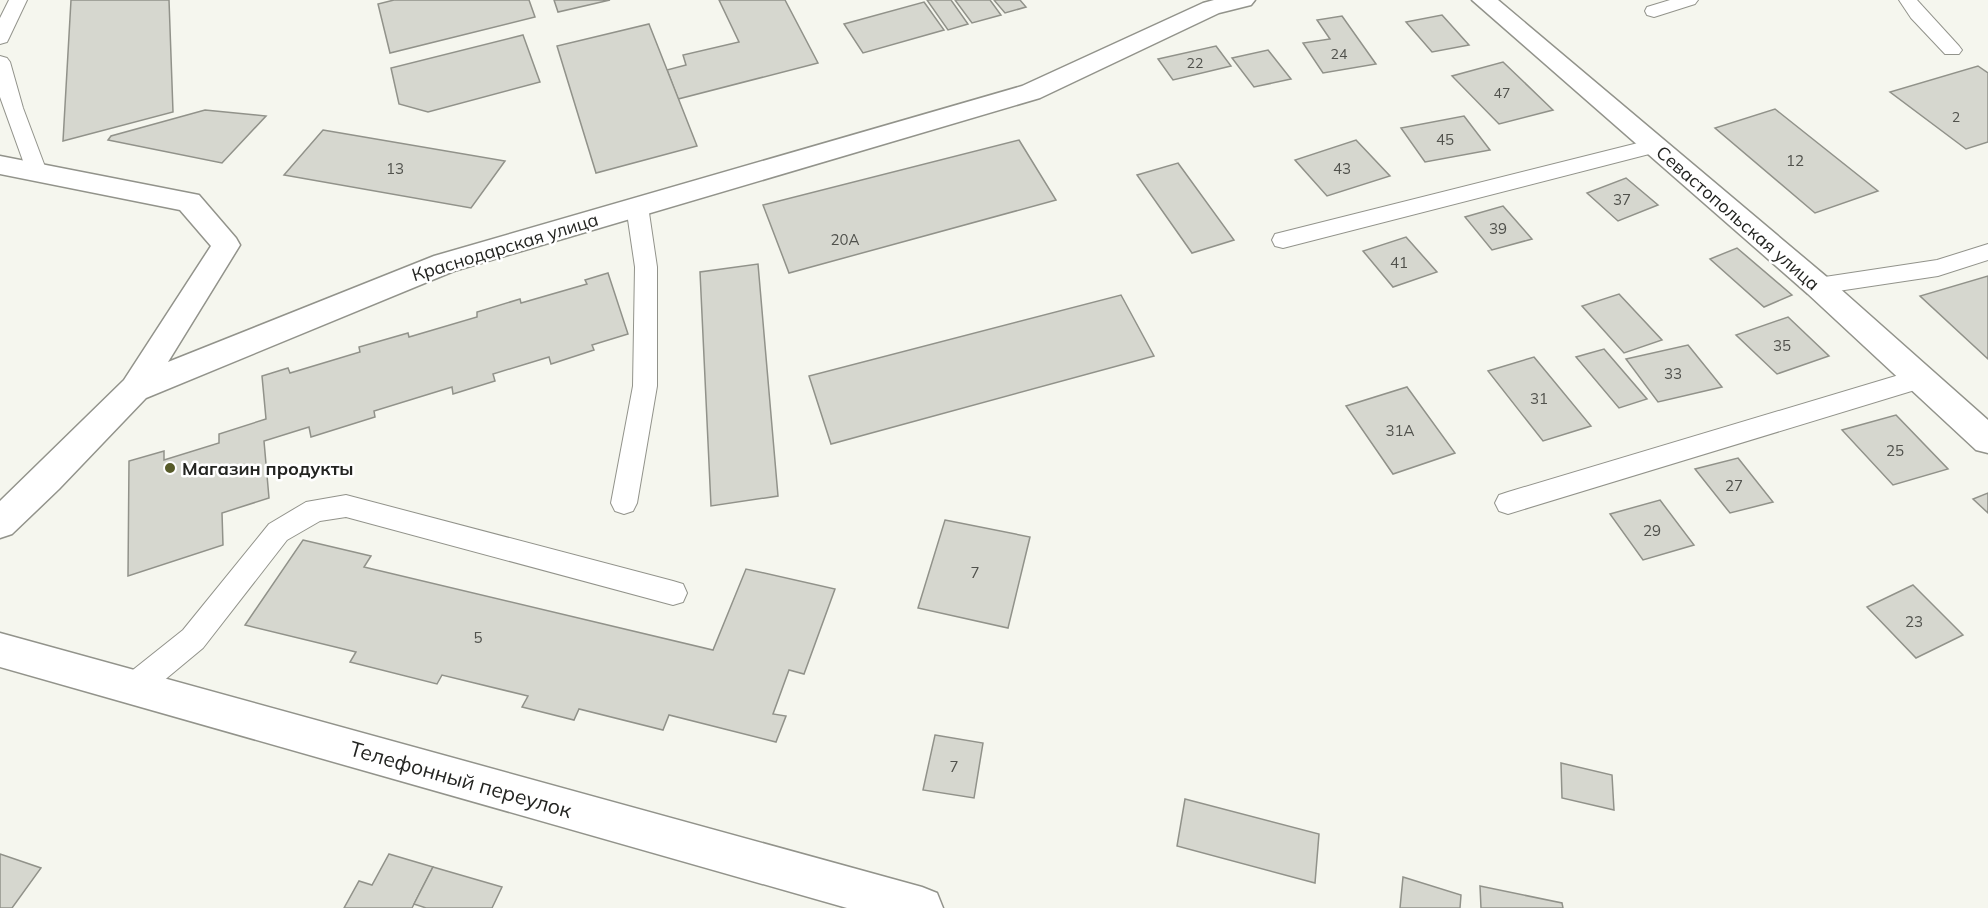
<svg xmlns="http://www.w3.org/2000/svg" width="1988" height="908" viewBox="0 0 1988 908" font-family="Mulish,sans-serif">
<style>
.building{fill:#d6d7cf;stroke:#91928a;stroke-width:1.5}
.lines{fill:none;stroke-linecap:round;stroke-linejoin:round}
.lane-casing{stroke:#92938b;stroke-width:2}
.street-casing{stroke:#92938b;stroke-width:3}
.lane{fill:#fff;fill-rule:evenodd}
.street{fill:#fff;fill-rule:evenodd}
.poi-dot{fill:#575b29;stroke:#fff;stroke-width:2}
.labels{text-anchor:middle;dominant-baseline:central;stroke-width:5;stroke-linejoin:round;paint-order:stroke}
.far-number-label{font-size:14px;fill:#50514c}
.number-label{font-size:15px;fill:#50514c}
.street-label{font-size:18px;fill:#232421;stroke:#fff}
.poi-label{font-size:18px;font-weight:bold;fill:#232421;stroke:#fff;text-anchor:start}
.near-street-label{font-size:21px;fill:#232421;stroke:#fff}
</style>
<rect width="100%" height="100%" fill="#f5f6ee"/>
<!-- building -->
<g class="building">
<polygon points="71,0 169,0 173,112 63,141"/>
<polygon points="394,0 529,0 535,17 390,53 378,4"/>
<polygon points="554,0 610,0 558,12"/>
<polygon points="719,0 785,0 818,63 678,99 667,70 686,65 683,55 739,42"/>
<polygon points="927,0 951,0 968,24 948,30"/>
<polygon points="955,0 990,0 1001,15 972,23"/>
<polygon points="994,0 1020,0 1026,7 1005,13"/>
<polygon points="924,2 944,30 863,53 844,24"/>
<polygon points="1442,15 1469,45 1432,52 1406,22"/>
<polygon points="1342,16 1376,64 1323,73 1303,43 1330,39 1317,20"/>
<polygon points="649,24 697,146 596,173 557,46"/>
<polygon points="523,35 540,82 428,112 399,104 391,68"/>
<polygon points="1216,46 1231,66 1173,80 1158,59"/>
<polygon points="1268,50 1291,79 1254,87 1232,58"/>
<polygon points="1503,62 1553,110 1499,124 1452,76"/>
<polygon points="1978,66 1988,73 1988,142 1966,149 1890,92"/>
<polygon points="1775,109 1878,191 1815,213 1715,128"/>
<polygon points="205,110 266,116 222,163 108,140 111,136"/>
<polygon points="1464,116 1490,150 1425,162 1401,128"/>
<polygon points="323,130 505,161 471,208 284,175"/>
<polygon points="1019,140 1056,200 789,273 763,205"/>
<polygon points="1356,140 1390,176 1327,196 1295,160"/>
<polygon points="1178,163 1234,240 1192,253 1137,175"/>
<polygon points="1626,178 1658,205 1618,221 1587,193"/>
<polygon points="1503,206 1532,239 1492,250 1465,217"/>
<polygon points="1406,237 1437,272 1393,287 1363,251"/>
<polygon points="1737,248 1792,295 1764,307 1710,259"/>
<polygon points="758,264 778,496 711,506 700,272"/>
<polygon points="608,273 628,334 592,345 594,350 551,364 549,357 493,374 495,381 453,394 452,387 374,411 375,417 311,437 309,427 264,441 269,498 222,513 223,545 128,576 129,461 164,451 164,460 219,443 219,434 266,419 262,376 288,368 290,373 360,352 359,347 408,333 409,337 477,317 477,312 520,299 521,303 587,284 585,280"/>
<polygon points="1988,276 1988,359 1920,296"/>
<polygon points="1619,294 1662,340 1624,353 1582,306"/>
<polygon points="1121,295 1154,356 831,444 809,376"/>
<polygon points="1788,317 1829,356 1777,374 1736,335"/>
<polygon points="1688,345 1722,387 1658,402 1626,359"/>
<polygon points="1604,349 1647,399 1619,408 1576,357"/>
<polygon points="1534,357 1591,426 1543,441 1488,371"/>
<polygon points="1407,387 1455,453 1393,474 1346,406"/>
<polygon points="1896,415 1948,469 1893,485 1842,430"/>
<polygon points="1738,458 1773,502 1730,513 1695,469"/>
<polygon points="1988,493 1988,513 1973,499"/>
<polygon points="1660,500 1694,545 1643,560 1610,514"/>
<polygon points="945,520 1030,537 1008,628 918,608"/>
<polygon points="303,540 371,556 364,567 713,650 746,569 835,589 804,674 789,670 773,714 786,716 776,742 669,715 663,730 579,709 574,720 522,707 528,696 442,675 437,684 350,662 356,652 245,625"/>
<polygon points="1913,585 1963,635 1916,658 1867,607"/>
<polygon points="935,735 983,743 974,798 923,790"/>
<polygon points="1561,763 1612,775 1614,810 1562,798"/>
<polygon points="1185,799 1319,834 1315,883 1177,846"/>
<polygon points="0,854 41,868 12,908 0,908"/>
<polygon points="389,854 433,867 412,908 344,908 359,881 372,885"/>
<polygon points="433,867 502,887 492,908 426,908 414,904"/>
<polygon points="1403,877 1461,895 1460,908 1400,908"/>
<polygon points="1480,886 1562,903 1563,908 1481,908"/>
</g>
<g class="lines">
<!-- lane casing -->
<g class="lane-casing">
<g id="lane">
<polygon points="9,0 27,0 9,38 7,42 0,44 0,18"/>
<polygon points="1670,0 1698,0 1695,4 1654,17 1647,15 1645,11 1647,7"/>
<polygon points="1899,0 1917,0 1959,46 1962,50 1959,54 1945,54 1911,18"/>
<polygon points="0,56 7,58 10,62 23,108 47,172 44,177 37,179 30,177 27,172 0,97"/>
<polygon points="1654,139 1661,141 1664,146 1661,151 1283,248 1275,246 1272,240 1275,234 1283,232"/>
<polygon points="637,198 645,201 648,206 657,267 657,386 637,503 633,511 624,514 615,511 611,503 633,386 635,267 626,206 629,201"/>
<polygon points="1988,244 1988,260 1938,276 1818,294 1810,292 1807,286 1810,280 1818,278 1937,260"/>
<polygon points="1919,369 1928,372 1931,379 1928,386 1508,514 1499,511 1495,503 1499,495 1508,492"/>
<polygon points="346,495 673,581 683,584 687,593 683,602 673,605 346,517 320,521 287,540 203,648 144,697 134,701 124,697 119,687 124,677 183,630 269,524 306,502"/>
</g>
</g>
<!-- street casing -->
<g class="street-casing">
<g id="street">
<polygon points="1214,0 1255,0 1251,5 1219,13 1040,98 454,271 146,398 59,489 12,534 0,538 0,501 124,380 211,246 180,210 0,174 0,156 199,195 236,238 240,245 168,362 434,256 1022,86 1203,3"/>
<polygon points="1472,0 1498,0 1828,278 1988,420 1988,453 1976,450 1808,294"/>
<polygon points="0,633 922,887 937,893 943,908 847,908 0,667"/>
</g>
</g>
<!-- lane -->
<use href="#lane" class="lane"/>
<!-- street -->
<use href="#street" class="street"/>
</g>
<!-- markers -->
<circle class="poi-dot" cx="170" cy="468" r="6"/>
<g class="labels">
<!-- far-number labels -->
<g class="far-number-label">
<text x="1339" y="54">24</text>
<text x="1195" y="63">22</text>
<text x="1502" y="93">47</text>
<text x="1956" y="117">2</text>
</g>
<!-- number labels -->
<g class="number-label">
<text x="1445" y="139">45</text>
<text x="1795" y="160">12</text>
<text x="395" y="168">13</text>
<text x="1342" y="168">43</text>
<text x="1622" y="199">37</text>
<text x="1498" y="228">39</text>
<text x="845" y="239">20А</text>
<text x="1399" y="262">41</text>
<text x="1782" y="345">35</text>
<text x="1673" y="373">33</text>
<text x="1539" y="398">31</text>
<text x="1400" y="430">31А</text>
<text x="1895" y="450">25</text>
<text x="1734" y="485">27</text>
<text x="1652" y="530">29</text>
<text x="975" y="572">7</text>
<text x="1914" y="621">23</text>
<text x="478" y="637">5</text>
<text x="954" y="766">7</text>
</g>
<!-- street labels -->
<g class="street-label">
<text transform="translate(1738 218) rotate(41)">Севастопольская улица</text>
<text transform="translate(505 247) rotate(-17)">Краснодарская улица</text>
</g>
<!-- poi labels -->
<g class="poi-label">
<text x="182" y="468">Магазин продукты</text>
</g>
<!-- near-street labels -->
<g class="near-street-label">
<text transform="translate(461 779) rotate(16)">Телефонный переулок</text>
</g>
</g>
</svg>
